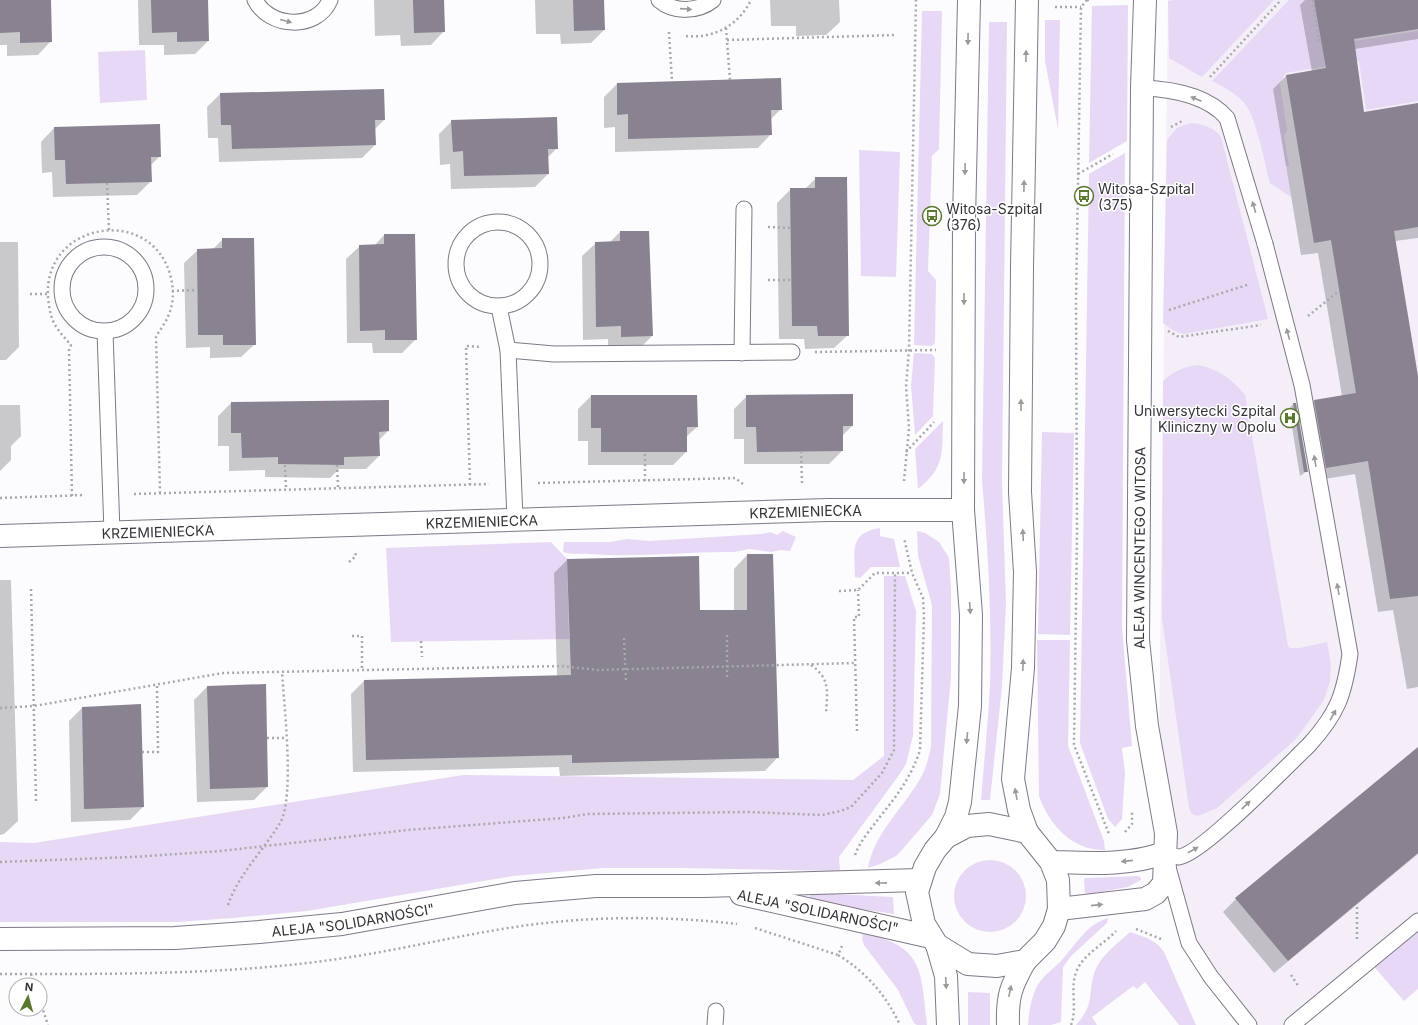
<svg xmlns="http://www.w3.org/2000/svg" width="1418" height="1025" viewBox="0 0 1418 1025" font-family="Inter,sans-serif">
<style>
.built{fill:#f3eef8}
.green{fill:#e7d9f6}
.shadow{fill:#0003}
.building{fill:#898291}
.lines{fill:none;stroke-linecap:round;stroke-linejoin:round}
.service-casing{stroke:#7f7886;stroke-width:17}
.minor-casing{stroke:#7f7886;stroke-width:24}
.tertiary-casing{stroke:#7f7886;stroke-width:24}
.path{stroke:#a9a8ac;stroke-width:2.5;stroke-dasharray:2 3;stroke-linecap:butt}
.service{stroke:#fff;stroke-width:15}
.minor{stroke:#fff;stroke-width:22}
.tertiary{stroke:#fff;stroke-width:22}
.service-bridge-casing{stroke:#7f7886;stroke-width:17;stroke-linecap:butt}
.service-bridge{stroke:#fff;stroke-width:15}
.oneway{fill:#9a999c}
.labels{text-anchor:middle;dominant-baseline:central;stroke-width:3;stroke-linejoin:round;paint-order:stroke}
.poi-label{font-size:14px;fill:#363339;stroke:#fff;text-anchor:start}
.street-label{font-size:14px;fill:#363339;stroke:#fff}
</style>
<rect width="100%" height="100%" fill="#fcfbfe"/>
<!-- built -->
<polygon class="built" points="1168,0 1418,0 1418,921 1292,1025 1249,1025 1189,943 1158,835"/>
<!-- green -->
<g class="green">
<polygon points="1175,0 1274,0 1202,77 1169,58 1168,1"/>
<path d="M1289 0H1335L1342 43 1418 31V101L1366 110 1359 61 1286 73 1280 83 1287 130 1284 136 1289 166H1286L1291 197 1270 183C1265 164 1256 117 1245 104 1236 93 1224 87 1212 81Z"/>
<polygon points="1128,5 1127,141 1089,163 1092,6"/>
<polygon points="922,11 942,11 939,149 932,156 928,271 936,280 935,343 931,346 914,345"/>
<polygon points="1045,20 1060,20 1058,129 1045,61"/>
<path d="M989 22H1007L1002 482 1006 604 1002 687 990 800H981C984 762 988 723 990 685 992 617 988 549 982 481Z"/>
<polygon points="145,50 147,100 100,103 98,52"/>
<path d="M1190 123C1201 123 1215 128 1221 137L1268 319 1184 334 1174 331 1163 323 1167 140 1177 128Z"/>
<polygon points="859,150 900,152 896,277 861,276"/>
<polygon points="1125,153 1122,627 1132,746 1122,748 1125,773 1122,819 1115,827 1108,819 1080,743 1089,174"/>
<polygon points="914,353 932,354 935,358 933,416 915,435 911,385"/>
<path d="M1198 365C1219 369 1232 379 1245 395L1288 646 1290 648H1300L1327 642 1331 665 1330 681 1324 700 1296 739 1217 808 1198 816 1192 814 1189 808 1162 618 1163 381C1174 371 1183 367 1198 365Z"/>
<path d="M943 421C942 452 945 468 918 489L915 449Z"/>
<polygon points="1042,432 1074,433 1070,635 1038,634"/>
<path d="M880 528V536L894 539 900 567H871L860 578 855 577C855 552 848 533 880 528Z"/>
<path d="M783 531 796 537 790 551 781 550 771 552 749 549 735 552C687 551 639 558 590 554 580 553 573 555 563 552L564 542H610L627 539 649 541 762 534 770 532 777 535Z"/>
<path d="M917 531 925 533 939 542 949 558 951 590V677L940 794 932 815 901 851 896 856 880 864 868 868C874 835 900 811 917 784 925 773 928 760 931 747L932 605 918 556Z"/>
<polygon points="551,542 567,559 569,639 391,642 386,548"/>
<polygon points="884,576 905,576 916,611 913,736 906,764 899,775 839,857 840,871 680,868 603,868 513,876 307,911 233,918 177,922 0,922 0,842 34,843 463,775 853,780 884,756"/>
<path d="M1037 640H1070L1068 746 1104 841 1105 850C1073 851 1049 825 1039 796Z"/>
<circle cx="990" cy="896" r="36"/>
<polygon points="1138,876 1141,878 1141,880 1128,887 1089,894 1085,893 1084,879 1086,878"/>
<polygon points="813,893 893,897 894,914 814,902 809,897"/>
<path d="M1108 918 1107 923 1071 956 1063 967 1061 1022 1051 1025H1028C1029 1011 1031 999 1037 986 1043 976 1053 969 1061 961 1076 945 1085 925 1108 918Z"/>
<polygon points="1418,921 1418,989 1404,1001 1369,961"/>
<path d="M1130 932C1144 937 1155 939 1164 952L1196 1025H1179L1145 982 1137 989 1133 986 1092 1017 1097 1025H1076C1096 1003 1087 994 1095 971 1101 955 1118 943 1130 932Z"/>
<path d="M863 933C924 946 921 970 927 1025H917L914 1023 898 990 864 945 862 939Z"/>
<polygon points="968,992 990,993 990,1025 968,1025"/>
</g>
<!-- shadow -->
<g class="shadow">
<polygon points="0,0 50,0 51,41 38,55 7,56 7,45 0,45"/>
<polygon points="138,0 207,0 208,41 195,54 164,55 164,45 139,45"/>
<polygon points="374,0 443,0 444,31 431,45 401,46 400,35 375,36"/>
<polygon points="535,0 603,0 604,30 591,43 561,44 560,34 536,34"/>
<polygon points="770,0 839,0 840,22 826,35 796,36 796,26 771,26"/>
<polygon points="1305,0 1418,0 1418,39 1355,49 1363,113 1418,104 1418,238 1395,241 1418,380 1418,687 1407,689 1393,610 1378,612 1355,474 1313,481 1301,414 1314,401 1342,396 1318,253 1301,255 1273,89 1286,76 1312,72 1300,5"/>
<polygon points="780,79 781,109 771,119 771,134 758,148 615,152 615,127 604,128 604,97 617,84"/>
<polygon points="220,94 384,120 374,130 375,145 362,158 219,162 218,138 208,138 207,107"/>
<polygon points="452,121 557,148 547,158 548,174 535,187 451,189 450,164 440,165 439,134"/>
<polygon points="159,125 160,156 150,166 151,181 137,195 53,197 52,172 42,173 41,142 54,128"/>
<polygon points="816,178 848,335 834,348 805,349 804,339 779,339 777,203 791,189 805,189"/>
<polygon points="620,232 652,336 639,349 608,350 608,339 583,340 582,256 596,243 609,243"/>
<polygon points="384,235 416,339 402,353 373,353 372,343 347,343 346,259 360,246 374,246"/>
<polygon points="223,239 255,344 241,357 210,358 210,347 186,348 184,263 198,250 212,250"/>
<polygon points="0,242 18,242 19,347 6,360 0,360"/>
<polygon points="852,395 852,426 842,436 842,451 829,464 744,464 744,439 734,439 734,409 747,396"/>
<polygon points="591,396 697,427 686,437 686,452 673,465 588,465 588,441 578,441 578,409"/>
<polygon points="231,403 388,431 378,441 379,456 366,469 339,469 330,478 265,477 265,470 229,471 229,446 218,446 218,416"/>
<polygon points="1293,404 1295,404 1307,471 1300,476 1289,409"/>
<polygon points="0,405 20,405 21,436 11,446 11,460 0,471"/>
<polygon points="747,555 778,757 765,771 560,776 559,767 353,772 351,694 364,681 557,676 554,573 567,560 699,611 734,611 734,569"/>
<polygon points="0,580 11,580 18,821 4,834 0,835"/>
<polygon points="265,685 267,787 254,800 197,802 194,700 207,687"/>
<polygon points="140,705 143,807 130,820 71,822 69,721 82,708"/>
<polygon points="1418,748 1418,854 1274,973 1223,912 1236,899"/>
</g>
<!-- building -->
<g class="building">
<polygon points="0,0 51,0 52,42 20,43 20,32 0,33"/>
<polygon points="151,0 208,0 209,41 177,42 177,32 152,33"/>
<polygon points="413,0 444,0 445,32 414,33"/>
<polygon points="573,0 604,0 605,30 574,31"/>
<polygon points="1314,0 1418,0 1418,29 1354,39 1364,112 1418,103 1418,227 1394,231 1418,376 1418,596 1390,599 1368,461 1326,468 1314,400 1356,393 1331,240 1314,243 1286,75 1326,68"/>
<polygon points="781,78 782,110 771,110 772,135 628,139 628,114 617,115 617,83"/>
<polygon points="384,89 385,120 375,120 376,145 232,149 231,125 221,125 220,93"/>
<polygon points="557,117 558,149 548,149 549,174 464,176 463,151 453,152 451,120"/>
<polygon points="160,124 161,157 151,157 152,182 66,184 65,160 55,160 54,127"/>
<polygon points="815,177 847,177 849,336 818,336 817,326 792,326 790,188 815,188"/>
<polygon points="620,231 649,231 653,336 621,337 621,326 596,327 595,242 620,241"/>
<polygon points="384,234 415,234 417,340 385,340 385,330 360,331 359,245 384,244"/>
<polygon points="222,238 254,238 256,345 223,345 223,335 198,335 197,249 222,248"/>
<polygon points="853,394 853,426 843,426 843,451 757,452 756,427 746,427 746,395"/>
<polygon points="591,395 697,395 698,427 687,427 687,452 601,452 601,428 591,428"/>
<polygon points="389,400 389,431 379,432 380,456 344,457 344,465 278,464 278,457 242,458 241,433 231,433 231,402"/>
<polygon points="1293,403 1296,403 1308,472 1304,472"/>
<polygon points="747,554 773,554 779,758 572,763 572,755 366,760 364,680 571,675 567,559 699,556 700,610 747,610"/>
<polygon points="266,684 268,787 210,789 207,686"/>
<polygon points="141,704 144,807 84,809 82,707"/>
<polygon points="1418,747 1418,853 1288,961 1235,898"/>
</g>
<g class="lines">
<!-- service casing -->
<g class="service-casing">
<g id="service">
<path d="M255 0C269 28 317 31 330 0"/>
<path d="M659 0C674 13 698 12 713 0"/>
<path d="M1142 88C1171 89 1207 95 1227 118L1265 244"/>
<circle cx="498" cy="264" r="42"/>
<circle cx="104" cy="289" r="42"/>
<polyline points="499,307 508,350 515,519"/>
<polyline points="105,332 112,532"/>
<polyline points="508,350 554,354 792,352"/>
<polyline points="742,353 744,209"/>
<polyline points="715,1025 716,1011"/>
<path d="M1249 1025 1211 977 1189 943 1164 853C1169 854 1175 857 1179 857 1201 855 1288 765 1309 745"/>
<polyline points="1292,1025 1418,921"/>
</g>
</g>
<!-- minor casing -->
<g class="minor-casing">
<g id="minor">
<path id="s1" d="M0 536 828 510H963"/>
<path d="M1051 862C1088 863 1129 866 1164 853"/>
<path id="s2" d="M1059 909 1145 899 1156 893 1164 883 1166 833 1147 726 1138 640 1142 88 1145 0"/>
</g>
</g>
<!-- tertiary casing -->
<g class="tertiary-casing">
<g id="tertiary">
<polygon points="989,824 1027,832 1051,862 1058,880 1059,909 1054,926 1045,941 1025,961 997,966 968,964 937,945 924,924 917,892 925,867 935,850 946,837 967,826"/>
<polyline points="1027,832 1019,810 1013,779 1023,668 1025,572 1020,492 1022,267 1027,0"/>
<polyline points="946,837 956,817 960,802 970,706 971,615 963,510 964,220 969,0"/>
<polyline points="741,894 931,937"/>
<path id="s3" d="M0 939 175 938 259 932 342 924 515 893 596 886H704L919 880"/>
<polyline points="937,945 946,976 948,1025"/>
<path d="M1008 1025C1007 996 1011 986 1025 961"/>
</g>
</g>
<!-- path -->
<g class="path">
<polyline points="1087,0 1081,7 1076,302 1077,533 1074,745 1109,834"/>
<polyline points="1087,0 1092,0"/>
<polyline points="1313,0 1319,41"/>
<polyline points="1055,7 1081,7"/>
<polyline points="726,28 730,80"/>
<polyline points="669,32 672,81"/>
<path d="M686 36C714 39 739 25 751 0"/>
<polyline points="727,40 895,35"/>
<polyline points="1210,77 1281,0"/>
<polyline points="1171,127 1184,120"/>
<polyline points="1078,174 1113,154"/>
<polyline points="107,183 109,230"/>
<polyline points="768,227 791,228"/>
<polyline points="768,280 792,280"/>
<polyline points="172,291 198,290"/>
<polyline points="30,294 48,294"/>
<polyline points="1169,310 1250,284"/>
<polyline points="1308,316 1339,291"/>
<polyline points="1168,331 1179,337 1261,325"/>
<polyline points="815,352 936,350"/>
<polyline points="801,451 802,483"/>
<polyline points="906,452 934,422"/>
<polyline points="285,465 286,490"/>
<polyline points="337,465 338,488"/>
<polyline points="645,481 645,452"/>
<polyline points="904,481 909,428 906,387 909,349 916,0"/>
<polyline points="538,483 735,478 743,484"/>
<polyline points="470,485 466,346 482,347"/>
<polyline points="134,494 489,484"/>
<path d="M72 496 69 349 71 345C65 338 58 331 54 323 50 315 49 306 48 297 43 223 149 204 170 274 177 300 171 316 156 336L160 493"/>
<polyline points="0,498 85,495"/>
<polyline points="349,562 356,556 355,552"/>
<polyline points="31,589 36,801"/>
<polyline points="839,591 858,590 875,573 912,573"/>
<polyline points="727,635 727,679"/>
<polyline points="352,636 362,636 362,670"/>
<polyline points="624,638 626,682"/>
<polyline points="421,641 422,657"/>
<path d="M811 665C831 679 827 692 826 714"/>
<polyline points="0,708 34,706 223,673 561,666 598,670 855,663"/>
<polyline points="857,731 854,617 859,617 858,590"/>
<polyline points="267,738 286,738"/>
<polyline points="142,752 158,752 157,685"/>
<polyline points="1125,832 1132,824 1132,811"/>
<path d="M855 855C860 841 871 829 879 818 896 797 912 776 920 750L924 616 923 598 912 573 904 538"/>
<polyline points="0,862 133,857 221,851 408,830 563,818 588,814 749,812 822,815 840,811 851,807 882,773 894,750 895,572"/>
<path d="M228 905C238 875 263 851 280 823 295 798 284 705 282 672"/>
<polyline points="755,928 838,955"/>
<polyline points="1136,929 1161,939"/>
<polyline points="1357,939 1357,904"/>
<path d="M842 946 838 955C866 972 886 995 900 1025"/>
<path d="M0 974C111 974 221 975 331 960 397 951 462 934 529 925 596 916 669 916 737 924"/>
<polyline points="31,974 35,985"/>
<polyline points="1291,975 1299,987"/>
<polyline points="40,1001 48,1025"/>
<path d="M1071 1025C1078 1008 1069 987 1077 970 1084 954 1104 944 1116 931"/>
</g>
<!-- service -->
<use href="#service" class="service"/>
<!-- minor -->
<use href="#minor" class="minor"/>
<!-- tertiary -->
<use href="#tertiary" class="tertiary"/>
<!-- service-bridge casing -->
<g class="service-bridge-casing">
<path id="service-bridge" d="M1265 244 1302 385 1350 654C1344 696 1337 714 1309 745"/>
</g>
<!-- service-bridge -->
<use href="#service-bridge" class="service-bridge"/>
</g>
<!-- one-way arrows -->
<defs><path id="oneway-solid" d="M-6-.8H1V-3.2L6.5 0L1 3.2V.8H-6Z"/></defs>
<g class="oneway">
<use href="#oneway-solid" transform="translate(686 9) rotate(4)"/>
<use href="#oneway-solid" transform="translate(286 21) rotate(15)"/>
<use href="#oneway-solid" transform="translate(968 39) rotate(91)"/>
<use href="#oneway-solid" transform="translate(1026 56) rotate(-89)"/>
<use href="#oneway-solid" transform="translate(1196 99) rotate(-157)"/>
<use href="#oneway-solid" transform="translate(965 169) rotate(91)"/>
<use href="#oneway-solid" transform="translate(1024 186) rotate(-89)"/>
<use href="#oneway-solid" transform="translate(1254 207) rotate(-106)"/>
<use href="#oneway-solid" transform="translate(964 299) rotate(90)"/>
<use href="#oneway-solid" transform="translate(1288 334) rotate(-105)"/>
<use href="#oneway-solid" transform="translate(1021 405) rotate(-90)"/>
<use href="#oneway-solid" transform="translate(1315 461) rotate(-100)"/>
<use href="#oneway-solid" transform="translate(964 478) rotate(91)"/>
<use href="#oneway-solid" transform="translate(1023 535) rotate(-93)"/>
<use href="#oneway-solid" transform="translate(1338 589) rotate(-100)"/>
<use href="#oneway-solid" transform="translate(970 608) rotate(86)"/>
<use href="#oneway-solid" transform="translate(1023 665) rotate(-88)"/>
<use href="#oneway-solid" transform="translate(1333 715) rotate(-61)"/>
<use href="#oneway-solid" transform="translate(967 738) rotate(95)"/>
<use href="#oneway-solid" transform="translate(1016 794) rotate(-100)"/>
<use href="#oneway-solid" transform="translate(1246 805) rotate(-44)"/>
<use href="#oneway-solid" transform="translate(1193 850) rotate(-29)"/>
<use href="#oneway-solid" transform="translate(1127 861) rotate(174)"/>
<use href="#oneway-solid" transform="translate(881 883) rotate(179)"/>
<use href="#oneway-solid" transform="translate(1097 905) rotate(-6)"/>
<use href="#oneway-solid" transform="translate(946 983) rotate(87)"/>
<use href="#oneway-solid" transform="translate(1010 991) rotate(-78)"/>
</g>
<!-- icons -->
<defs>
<g id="bus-ring" transform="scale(1)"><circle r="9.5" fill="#fff" stroke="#5a782e" stroke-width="1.5"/><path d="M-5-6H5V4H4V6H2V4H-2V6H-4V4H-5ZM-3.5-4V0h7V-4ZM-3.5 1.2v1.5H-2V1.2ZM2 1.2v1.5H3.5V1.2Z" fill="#5a782e"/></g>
<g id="hospital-ring" transform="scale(1)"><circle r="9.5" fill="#fff" stroke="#5a782e" stroke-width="1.5"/><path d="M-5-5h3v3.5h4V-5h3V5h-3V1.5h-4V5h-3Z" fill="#5a782e"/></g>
</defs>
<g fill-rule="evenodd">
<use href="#bus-ring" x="1084" y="196"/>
<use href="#bus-ring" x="932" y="216"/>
<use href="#hospital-ring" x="1290" y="418"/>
</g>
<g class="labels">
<!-- poi labels -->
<g class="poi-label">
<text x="1098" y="188">Witosa-Szpital<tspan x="1098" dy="16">(375)</tspan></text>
<text x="946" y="208">Witosa-Szpital<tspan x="946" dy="16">(376)</tspan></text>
<text x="1276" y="410" text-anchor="end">Uniwersytecki Szpital<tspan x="1276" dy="16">Kliniczny w Opolu</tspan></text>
</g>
<!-- street labels -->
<g class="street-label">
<text stroke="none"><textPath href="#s1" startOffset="806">KRZEMIENIECKA</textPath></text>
<text stroke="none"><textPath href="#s1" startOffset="482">KRZEMIENIECKA</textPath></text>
<text stroke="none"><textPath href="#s1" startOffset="158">KRZEMIENIECKA</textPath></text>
<text stroke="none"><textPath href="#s2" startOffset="449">ALEJA WINCENTEGO WITOSA</textPath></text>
<text transform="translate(818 911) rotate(12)">ALEJA "SOLIDARNOŚCI"</text>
<text stroke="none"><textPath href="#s3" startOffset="354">ALEJA "SOLIDARNOŚCI"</textPath></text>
</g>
</g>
<!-- north arrow -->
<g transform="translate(28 997) rotate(6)"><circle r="19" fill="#ffffff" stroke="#afadb0"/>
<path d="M0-3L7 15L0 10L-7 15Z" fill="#5a782e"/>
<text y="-6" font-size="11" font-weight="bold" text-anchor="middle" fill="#363339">N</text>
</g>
</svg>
